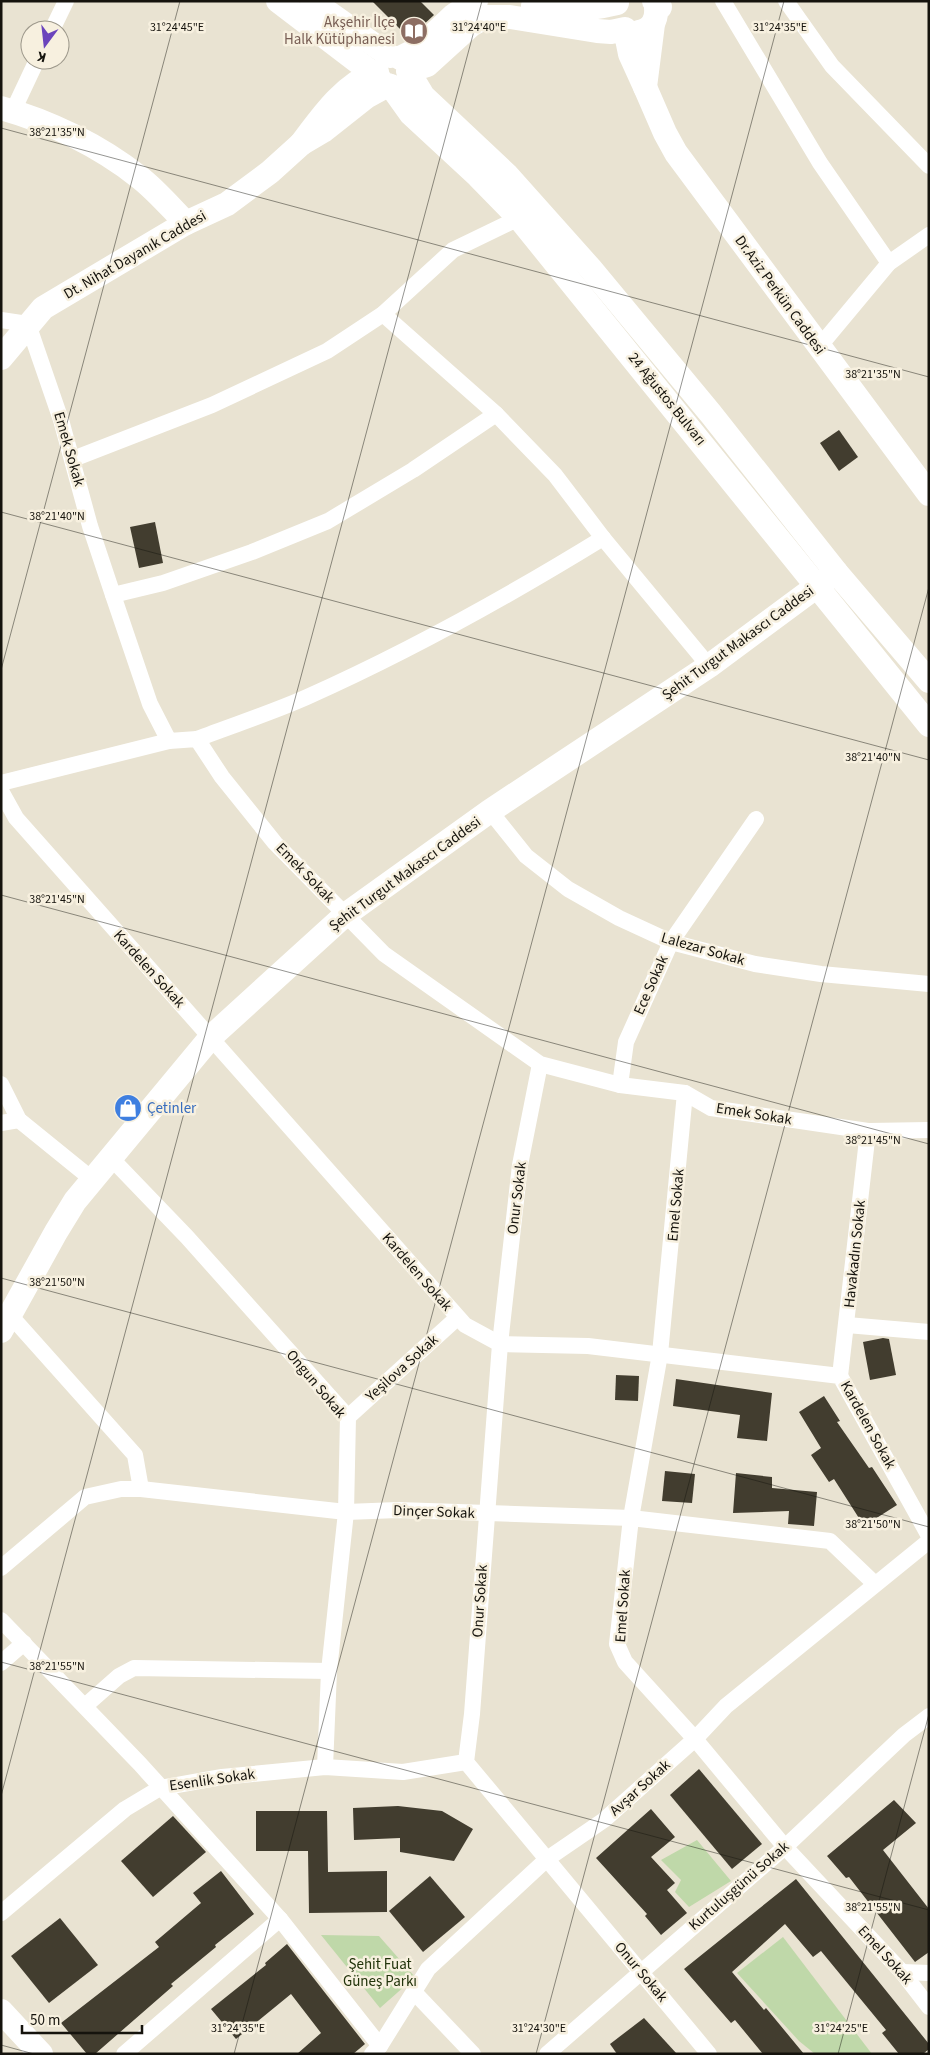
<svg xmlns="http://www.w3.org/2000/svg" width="930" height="2055" viewBox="0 0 930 2055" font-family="'Source Sans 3',sans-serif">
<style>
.green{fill:#bfd8a9}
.building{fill:#423d2f}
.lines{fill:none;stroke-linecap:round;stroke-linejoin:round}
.street{stroke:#fff;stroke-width:16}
.secondary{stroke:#fff;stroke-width:24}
.ticks{fill:none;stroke:#15130d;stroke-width:1;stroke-opacity:0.45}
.labels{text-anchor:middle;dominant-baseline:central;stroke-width:5;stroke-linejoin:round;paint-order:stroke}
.education-label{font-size:15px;fill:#785e54;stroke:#f7f0df;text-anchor:end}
.street-label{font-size:15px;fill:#15130d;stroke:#f7f0df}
.shop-label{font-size:15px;fill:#366cbe;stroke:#f7f0df;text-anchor:start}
.park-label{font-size:15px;fill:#21330b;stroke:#f7f0df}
.ticks-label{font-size:12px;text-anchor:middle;fill:#15130d;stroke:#f7f0df;stroke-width:5;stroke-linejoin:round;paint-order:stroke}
</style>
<rect width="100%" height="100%" fill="#e9e3d2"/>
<!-- green -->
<g class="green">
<polygon points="697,1840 731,1881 689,1907 675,1892 681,1880 661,1860"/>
<polygon points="321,1935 379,1936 415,1977 380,2008"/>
<polygon points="783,1937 872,2054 815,2054 799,2041 737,1973"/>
</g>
<!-- building -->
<g class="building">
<polygon points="372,1 420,1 434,15 409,38"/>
<polygon points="839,430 858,457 839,471 820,443"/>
<polygon points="155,522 163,563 139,568 130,527"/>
<polygon points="883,1338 889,1339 896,1375 870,1380 863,1342"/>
<polygon points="616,1375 639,1376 638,1401 615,1400"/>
<polygon points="676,1379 772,1393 767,1441 737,1438 740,1415 673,1406"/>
<polygon points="824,1396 840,1421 837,1422 869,1468 872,1467 897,1505 864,1526 834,1479 829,1482 811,1455 821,1448 799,1412"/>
<polygon points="665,1471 695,1474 692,1503 662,1501"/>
<polygon points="736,1473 772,1477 772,1488 817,1492 814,1526 788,1524 789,1511 733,1513"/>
<polygon points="699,1769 762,1844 732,1869 670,1795"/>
<polygon points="894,1800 916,1823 883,1850 929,1909 929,1952 915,1962 849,1877 846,1878 827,1856"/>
<polygon points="398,1806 442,1811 473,1829 454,1861 400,1852 400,1838 354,1840 353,1808"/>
<polygon points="651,1809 675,1837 651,1857 675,1883 667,1890 687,1913 661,1935 645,1916 647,1914 596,1858"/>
<polygon points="256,1811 327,1811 328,1872 387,1871 387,1912 309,1913 308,1851 256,1851"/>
<polygon points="173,1816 206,1852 153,1897 121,1861"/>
<polygon points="221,1871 254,1914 215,1945 216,1947 171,1984 173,1986 95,2054 87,2054 61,2023 159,1947 155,1942 201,1903 193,1893"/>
<polygon points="430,1876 465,1917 423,1952 389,1911"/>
<polygon points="796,1879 929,2044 929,2049 923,2054 899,2054 882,2033 886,2030 821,1951 813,1957 785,1924 732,1972 764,2010 766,2008 804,2054 763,2054 735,2020 731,2023 684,1969"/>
<polygon points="60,1918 98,1965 49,2003 11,1956"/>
<polygon points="287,1944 365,2044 353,2054 297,2054 321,2033 291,1994 236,2039 211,2009 266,1965 265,1963"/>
<polygon points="644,2018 677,2054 617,2054 610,2044"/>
</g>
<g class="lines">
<!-- street -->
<g class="street">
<polyline points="723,1 820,163 889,263"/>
<polyline points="786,1 832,66 929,166"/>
<polyline points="52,30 66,1"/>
<polyline points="13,111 37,60"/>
<polyline points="383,314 496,414 555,475 603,538 709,666"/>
<polyline points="1,320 28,324 61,420 90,526 113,595 150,704 169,741 197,739 222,777 275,843 384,954 540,1064 620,1085 685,1093 711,1108 868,1131 929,1130"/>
<polyline points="819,347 889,263 929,235"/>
<polyline points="73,459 212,405 327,351 383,314 453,250 519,218"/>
<polyline points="113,595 163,583 252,552 328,521 413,470 496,414"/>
<path d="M197 739C233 725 271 713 307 697 410 651 507 597 603 538"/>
<polyline points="1,783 169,741"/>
<polyline points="1,791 16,818 465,1325 500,1344 588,1346 840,1376 929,1536"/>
<polyline points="490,811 526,856 568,889 619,918 671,942 755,964 821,974 929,984"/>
<polyline points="540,1064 520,1165 500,1344 472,1714 466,1762 709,2054"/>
<polyline points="1,1084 19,1120 93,1180"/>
<polyline points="620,1085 626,1042 671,942 756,819"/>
<polyline points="685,1093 660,1354 631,1518 617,1644 625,1662 695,1739 785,1847 902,1972 929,2007"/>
<polyline points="1,1123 19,1120"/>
<polyline points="111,1158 187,1237 348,1417 346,1512 329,1671 325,1767"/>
<polyline points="10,1315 135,1455 141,1489"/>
<polyline points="847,1325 929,1332"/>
<polyline points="840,1376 868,1131"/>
<polyline points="348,1417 457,1318"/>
<polyline points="1,1568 85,1497 121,1489 141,1489 346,1512 398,1510 631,1518 830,1541 875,1584"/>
<polyline points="1,1620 140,1764 280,1919 380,2046"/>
<polyline points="1,1663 24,1643"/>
<polyline points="85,1706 119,1676 134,1668 329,1671"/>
<polyline points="1,1913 125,1809 160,1788 222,1777 325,1767 403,1772 466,1762"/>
<polyline points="902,1972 929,1973"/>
<polyline points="414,1992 473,2054"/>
<polyline points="124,2054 280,1919"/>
<polyline points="372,2054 380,2046 428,1969 547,1859 604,1820 695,1739 726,1706 929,1541"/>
<polyline points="547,2054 785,1847 904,1735 929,1716"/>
</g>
<!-- secondary -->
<g class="secondary">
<polyline points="278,1 379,78"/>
<polyline points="312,1 390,56"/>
<path d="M533 6C562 12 588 10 617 3"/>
<polyline points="653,24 645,87 630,54 625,29 611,32 597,31 510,17 485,17 471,25 427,65 408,71 423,96 507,175 590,268 711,414 836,572 929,681"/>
<path d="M639 32C652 29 657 20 656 8L660 7 654 1"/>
<polyline points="400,58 418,49 454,15 476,1"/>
<path d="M377 72C343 85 322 116 301 144L323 131 366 97 388 85"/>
<polyline points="391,86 411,114 478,176 519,218 929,725"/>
<polyline points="645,87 665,133 676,153 929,494"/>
<path d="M1 108C49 121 100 146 139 177 156 190 171 208 186 223"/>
<polyline points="1,358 43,308 186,223 227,204 270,172 301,144"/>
<polyline points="1,1331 56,1232 75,1201 211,1037 345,915 490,811 709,666 836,572"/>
<polyline points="1,2011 41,2054"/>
</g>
</g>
<!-- ticks -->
<path class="ticks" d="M1 128 929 377M1 512 929 760M1 670 180 1M1 895 929 1144M1 1278 929 1527M1 1662 929 1910M1 1796 482 1M1 2045 34 2054M234 2054 784 1M536 2054 929 587M838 2054 929 1714"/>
<!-- icons -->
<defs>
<g id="library-disc" transform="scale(1.4375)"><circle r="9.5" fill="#8d6e63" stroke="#f7f0df"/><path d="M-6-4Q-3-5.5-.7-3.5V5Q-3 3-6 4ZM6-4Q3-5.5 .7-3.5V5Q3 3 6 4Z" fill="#fff"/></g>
<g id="shop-disc" transform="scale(1.4375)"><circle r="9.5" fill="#3f7fe0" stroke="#f7f0df"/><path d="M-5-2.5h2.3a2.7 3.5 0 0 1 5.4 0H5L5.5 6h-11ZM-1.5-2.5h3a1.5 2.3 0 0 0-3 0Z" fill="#fff"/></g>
</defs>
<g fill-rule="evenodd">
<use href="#library-disc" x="414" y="31"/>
<use href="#shop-disc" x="128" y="1108"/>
</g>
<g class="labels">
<!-- education labels -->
<g class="education-label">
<text x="395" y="22">Akşehir İlçe<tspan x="395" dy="17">Halk Kütüphanesi</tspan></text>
</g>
<!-- street labels -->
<g class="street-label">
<text transform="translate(135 255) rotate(-30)">Dt. Nihat Dayanık Caddesi</text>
<text transform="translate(780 295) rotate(54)">Dr.Aziz Perkün Caddesi</text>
<text transform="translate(667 399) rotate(51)">24 Ağustos Bulvarı</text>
<text transform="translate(69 449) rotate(74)">Emek Sokak</text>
<text transform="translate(738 643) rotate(-36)">Şehit Turgut Makascı Caddesi</text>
<text transform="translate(305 873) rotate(46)">Emek Sokak</text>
<text transform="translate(405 874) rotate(-36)">Şehit Turgut Makascı Caddesi</text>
<text transform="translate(703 949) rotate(16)">Lalezar Sokak</text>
<text transform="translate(149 969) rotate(48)">Kardelen Sokak</text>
<text transform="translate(651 985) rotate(-66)">Ece Sokak</text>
<text transform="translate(754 1114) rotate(9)">Emek Sokak</text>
<text transform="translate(517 1198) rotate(-83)">Onur Sokak</text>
<text transform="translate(676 1205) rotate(-85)">Emel Sokak</text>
<text transform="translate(855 1254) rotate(-84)">Havakadın Sokak</text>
<text transform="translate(417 1272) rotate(49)">Kardelen Sokak</text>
<text transform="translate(402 1368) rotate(-42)">Yeşilova Sokak</text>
<text transform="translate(316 1384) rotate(50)">Ongun Sokak</text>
<text transform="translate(868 1425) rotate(61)">Kardelen Sokak</text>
<text transform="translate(434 1512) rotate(2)">Dinçer Sokak</text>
<text transform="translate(480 1601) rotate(-86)">Onur Sokak</text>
<text transform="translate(623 1606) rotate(-86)">Emel Sokak</text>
<text transform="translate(212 1780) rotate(-8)">Esenlik Sokak</text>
<text transform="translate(640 1788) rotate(-42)">Avşar Sokak</text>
<text transform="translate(739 1886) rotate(-41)">Kurtuluşgünü Sokak</text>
<text transform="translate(885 1955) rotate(48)">Emel Sokak</text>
<text transform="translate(641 1972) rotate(50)">Onur Sokak</text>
</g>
<!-- shop labels -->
<g class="shop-label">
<text x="147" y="1108">Çetinler</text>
</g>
<!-- park labels -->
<g class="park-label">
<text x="380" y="1964">Şehit Fuat<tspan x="380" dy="17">Güneş Parkı</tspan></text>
</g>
</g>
<g class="ticks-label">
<text x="177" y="31">31°24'45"E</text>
<text x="479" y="31">31°24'40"E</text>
<text x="780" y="31">31°24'35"E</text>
<text x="57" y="136">38°21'35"N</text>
<text x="873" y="378">38°21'35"N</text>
<text x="57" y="520">38°21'40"N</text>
<text x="873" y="761">38°21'40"N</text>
<text x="57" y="903">38°21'45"N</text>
<text x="873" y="1144">38°21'45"N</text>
<text x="57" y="1286">38°21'50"N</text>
<text x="873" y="1528">38°21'50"N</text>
<text x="57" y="1670">38°21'55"N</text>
<text x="873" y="1911">38°21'55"N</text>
<text x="238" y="2032">31°24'35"E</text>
<text x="539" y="2032">31°24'30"E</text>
<text x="841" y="2032">31°24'25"E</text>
</g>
<!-- border -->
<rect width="930" height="2055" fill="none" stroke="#15130d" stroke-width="5"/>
<!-- north arrow -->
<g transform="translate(45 45) rotate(195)"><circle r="24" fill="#f7f0df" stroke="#9d988b"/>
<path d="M0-4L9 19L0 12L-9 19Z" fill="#6b44bc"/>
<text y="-8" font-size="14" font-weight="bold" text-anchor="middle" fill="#15130d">K</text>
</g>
<!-- scale -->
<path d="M22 2025v8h120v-8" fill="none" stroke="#15130d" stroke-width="2.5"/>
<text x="30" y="2025" font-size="15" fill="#15130d" stroke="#f7f0df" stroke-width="4" paint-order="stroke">50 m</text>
</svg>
